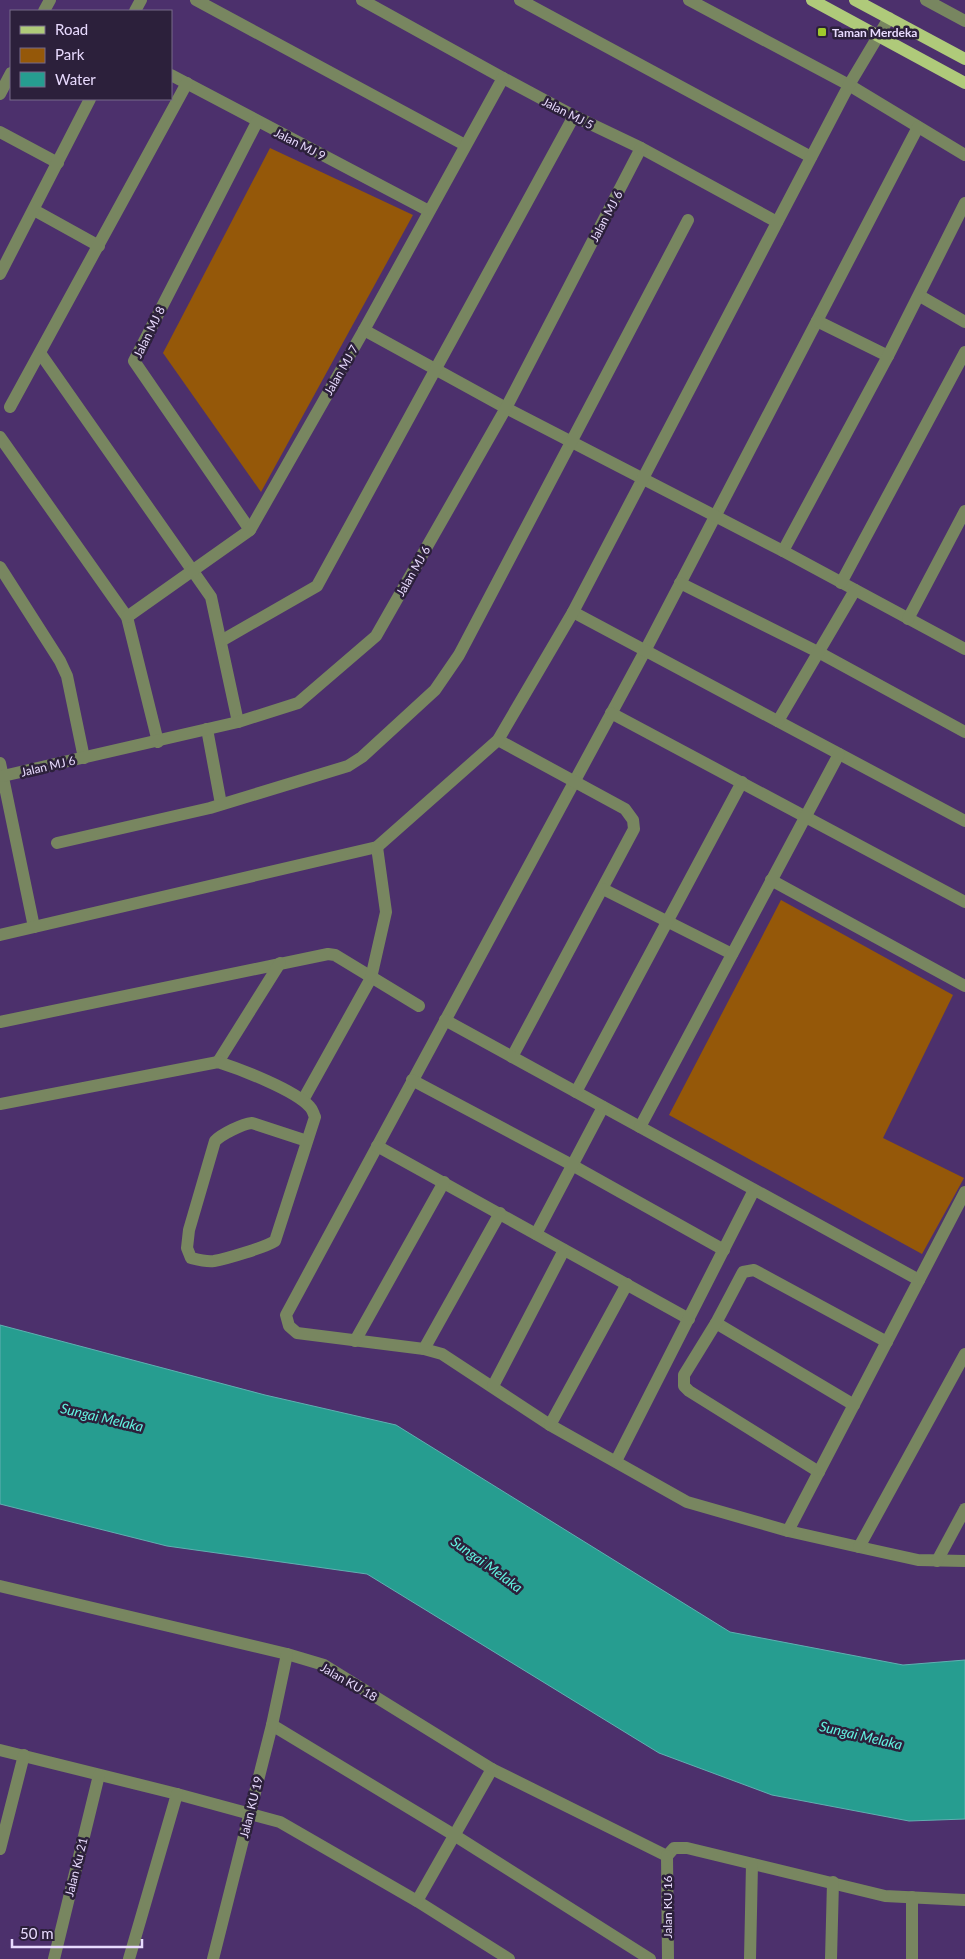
<svg xmlns="http://www.w3.org/2000/svg" width="965" height="1959" viewBox="0 0 965 1959" font-family="Lato,sans-serif">
<style>
.green{fill:#955809}
.water{fill:#269d90;stroke:#60afb1}
.lines{fill:none;stroke-linecap:round;stroke-linejoin:round}
.minor{stroke:#788660;stroke-width:12}
.major{stroke:#afca7a;stroke-width:12}
.poi-dot{fill:#a0c92c;stroke:#2c203b;stroke-width:2}
.labels{text-anchor:middle;dominant-baseline:central;stroke-width:5;stroke-linejoin:round;paint-order:stroke}
.poi-label{font-size:12px;font-weight:bold;fill:#e8dafe;stroke:#2c203b;text-anchor:start}
.street-label{font-size:12px;fill:#e8dafe;stroke:#2c203b}
.water-label{font-size:14px;font-style:italic;fill:#62f3e1;stroke:#2c203b}
</style>
<rect width="100%" height="100%" fill="#4c306c"/>
<!-- green -->
<g class="green">
<polygon points="270,148 413,215 261,492 163,353"/>
<polygon points="781,900 953,995 883,1138 964,1178 922,1254 669,1115"/>
</g>
<!-- water -->
<polygon class="water" points="0,1325 265,1395 396,1425 730,1632 903,1665 965,1660 965,1819 909,1821 772,1795 659,1753 367,1574 167,1546 0,1504"/>
<g class="lines">
<!-- minor -->
<g class="minor">
<polyline points="196,0 465,145"/>
<polyline points="362,0 503,78 574,116 641,148 777,222"/>
<polyline points="520,0 811,157"/>
<polyline points="689,0 849,85 965,155"/>
<polyline points="926,0 965,21"/>
<polyline points="44,11 50,0"/>
<polyline points="135,11 141,0"/>
<polyline points="171,75 429,211"/>
<polyline points="0,94 11,73"/>
<polyline points="918,127 645,651 286,1315 289,1326 297,1333 424,1349 442,1354 550,1425 687,1502 788,1531 859,1547 918,1560 965,1561"/>
<polyline points="0,132 58,163"/>
<polyline points="34,210 99,246"/>
<polyline points="0,274 90,99"/>
<polyline points="920,296 965,322"/>
<polyline points="817,321 888,356"/>
<polyline points="364,330 506,408 783,551 965,649"/>
<polyline points="40,353 211,597 238,722"/>
<polyline points="10,407 187,83"/>
<polyline points="0,437 127,617 158,742"/>
<polyline points="250,530 134,361 257,122"/>
<polyline points="783,551 888,356 965,203"/>
<polyline points="0,567 60,661 67,676 84,758"/>
<polyline points="680,583 820,653 965,732"/>
<polyline points="841,583 965,352"/>
<polyline points="573,612 965,821"/>
<polyline points="127,617 250,530 364,330 503,78"/>
<polyline points="908,619 965,511"/>
<polyline points="221,641 317,586 574,116"/>
<polyline points="611,713 965,902"/>
<polyline points="778,721 855,590"/>
<polyline points="207,729 221,804"/>
<polyline points="498,740 625,809 633,820 634,829 512,1057"/>
<polyline points="0,763 34,927"/>
<polyline points="3,776 238,722 298,703 376,636 506,408 641,148"/>
<polyline points="57,843 210,808 348,766 362,757 435,690 459,655 688,220"/>
<polyline points="771,880 965,986"/>
<polyline points="603,889 732,954"/>
<polyline points="0,935 377,847 498,740 573,612 849,85 889,18"/>
<polyline points="445,1020 919,1280"/>
<polyline points="0,1022 328,954 335,955 419,1006"/>
<polyline points="218,1062 280,963"/>
<polyline points="412,1080 572,1165 724,1250"/>
<polyline points="576,1092 742,782"/>
<polyline points="303,1100 371,978 386,912 377,847"/>
<path d="M0 1104 218 1062C240 1069 295 1090 310 1107 313 1110 313 1113 315 1117L275 1241C266 1247 226 1259 214 1261 206 1262 199 1260 191 1258L187 1248 189 1230 215 1141C222 1134 242 1124 252 1123L307 1141"/>
<polyline points="640,1127 839,754"/>
<polyline points="377,1146 689,1319"/>
<polyline points="536,1234 603,1107"/>
<polyline points="716,1323 854,1405"/>
<polyline points="355,1341 444,1182"/>
<polyline points="424,1349 500,1213"/>
<polyline points="493,1386 564,1250"/>
<polyline points="550,1425 627,1284"/>
<polyline points="616,1461 754,1190"/>
<polyline points="819,1472 689,1391 684,1386 684,1375 716,1323 743,1272 754,1270 887,1342"/>
<polyline points="788,1531 965,1192"/>
<polyline points="859,1547 965,1354"/>
<polyline points="937,1561 965,1509"/>
<polyline points="0,1586 287,1654 324,1665 492,1769 667,1856"/>
<polyline points="272,1725 454,1835 650,1959"/>
<polyline points="0,1750 177,1794 280,1822 417,1901 509,1959"/>
<polyline points="0,1849 24,1755"/>
<polyline points="667,1856 674,1848 687,1848 885,1896 965,1900"/>
<polyline points="667,1856 668,1959"/>
<polyline points="417,1901 492,1769"/>
<polyline points="54,1959 99,1775"/>
<polyline points="129,1959 177,1794"/>
<polyline points="213,1959 272,1725 287,1654"/>
<polyline points="750,1959 752,1864"/>
<polyline points="831,1959 833,1882"/>
<polyline points="912,1959 912,1897"/>
</g>
<!-- major -->
<g class="major">
<polyline points="812,0 965,83"/>
<polyline points="855,0 965,59"/>
</g>
</g>
<!-- markers -->
<rect class="poi-dot" x="817" y="27" width="10" height="10" rx="2.5"/>
<g class="labels">
<!-- poi labels -->
<g class="poi-label">
<text x="832" y="32">Taman Merdeka</text>
</g>
<!-- street labels -->
<g class="street-label">
<text transform="translate(568 113) rotate(27)">Jalan MJ 5</text>
<text transform="translate(300 144) rotate(27)">Jalan MJ 9</text>
<text transform="translate(606 216) rotate(-62)">Jalan MJ 6</text>
<text transform="translate(149 332) rotate(-64)">Jalan MJ 8</text>
<text transform="translate(341 370) rotate(-60)">Jalan MJ 7</text>
<text transform="translate(413 571) rotate(-60)">Jalan MJ 6</text>
<text transform="translate(48 766) rotate(-13)">Jalan MJ 6</text>
<text transform="translate(349 1682) rotate(30)">Jalan KU 18</text>
<text transform="translate(251 1807) rotate(-76)">Jalan KU 19</text>
<text transform="translate(76 1867) rotate(-76)">Jalan Ku 21</text>
<text transform="translate(667 1907) rotate(-90)">Jalan KU 16</text>
</g>
<!-- water labels -->
<g class="water-label">
<text transform="translate(102 1417) rotate(13)">Sungai Melaka</text>
<text transform="translate(487 1564) rotate(36)">Sungai Melaka</text>
<text transform="translate(861 1735) rotate(13)">Sungai Melaka</text>
</g>
</g>
<!-- legend -->
<rect x="10" y="10" width="162" height="90" fill="#2c203b" stroke="#776a89"/>
<rect x="20" y="26" width="25" height="8" fill="#afca7a" stroke="#776a89"/>
<text x="55" y="35" font-size="15" fill="#e8dafe">Road</text>
<rect x="20" y="48" width="25" height="15" fill="#955809" stroke="#776a89"/>
<text x="55" y="60" font-size="15" fill="#e8dafe">Park</text>
<rect x="20" y="72" width="25" height="15" fill="#269d90" stroke="#776a89"/>
<text x="55" y="85" font-size="15" fill="#e8dafe">Water</text>
<!-- scale -->
<path d="M12 1939v8h130v-8" fill="none" stroke="#e8dafe" stroke-width="2.5"/>
<text x="20" y="1939" font-size="15" fill="#e8dafe" stroke="#2c203b" stroke-width="4" paint-order="stroke">50 m</text>
</svg>
